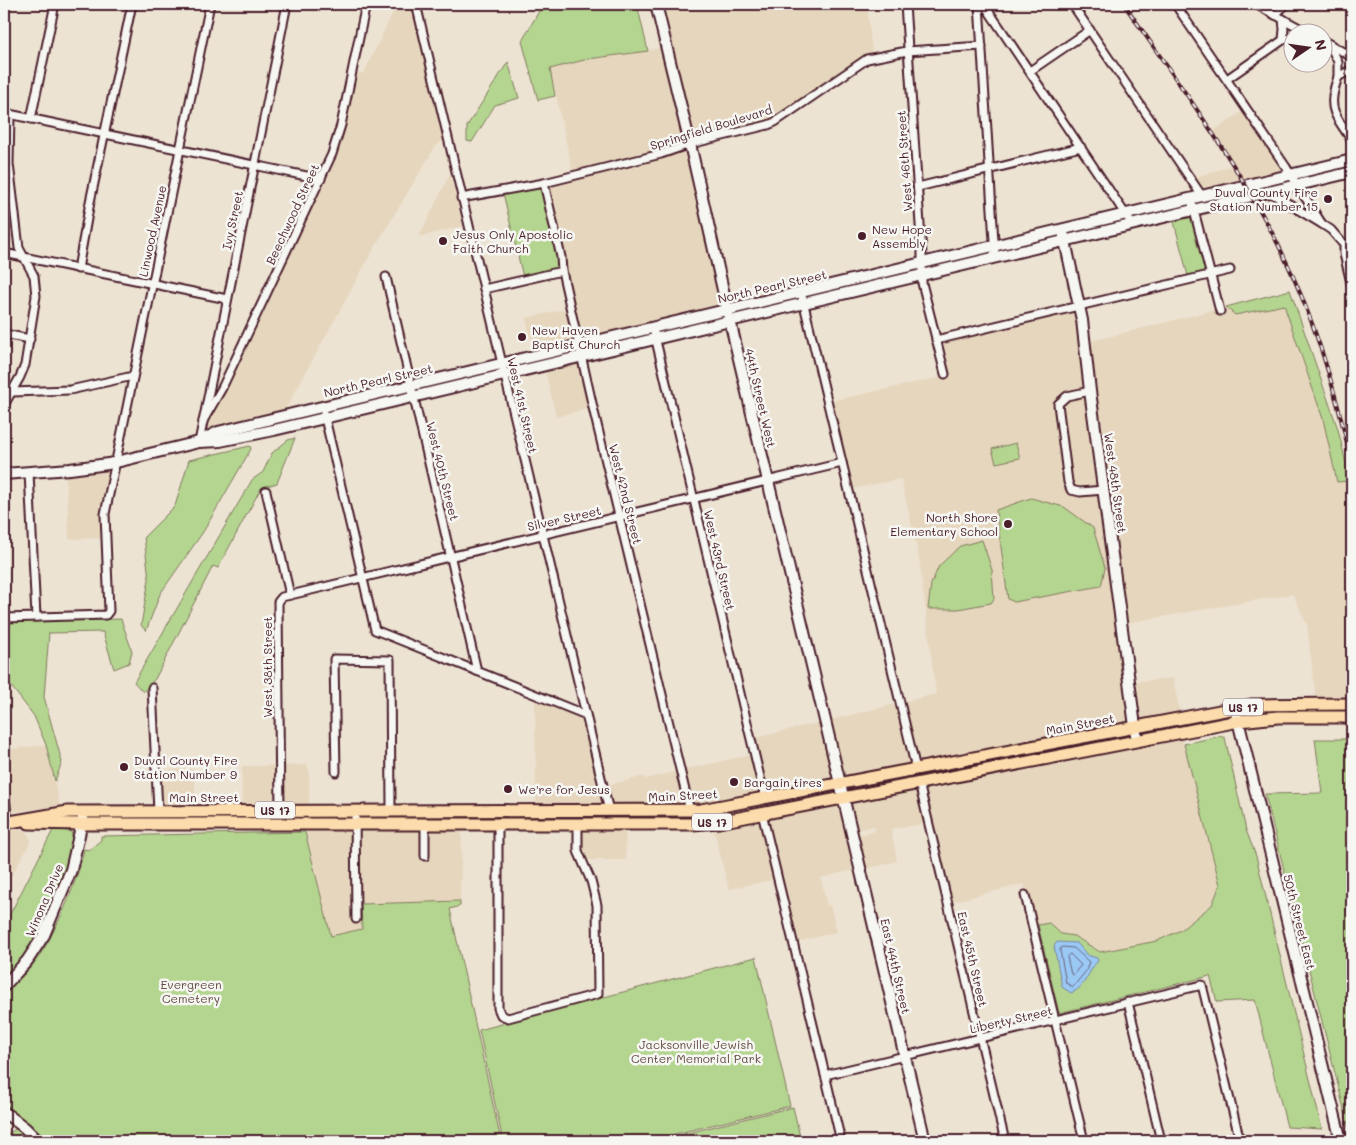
<svg xmlns="http://www.w3.org/2000/svg" width="1356" height="1145" viewBox="0 0 1356 1145" font-family="Mali,sans-serif">
<style>
.built{fill:#e6d6bd}
.green{fill:#b4d58f;stroke:#7f7a5d}
.water{fill:#9ac9f5;stroke:#7a85a4}
.lines{fill:none;stroke-linecap:round;stroke-linejoin:round}
.shore{stroke:#6a637c;stroke-width:1}
.stream{stroke:#7a85a4;stroke-width:2}
.street-casing{stroke:#4a1f2b;stroke-width:11}
.secondary-casing{stroke:#4a1f2b;stroke-width:14}
.primary-casing{stroke:#4a1f2b;stroke-width:15}
.street{stroke:#f6f6f2;stroke-width:7}
.secondary{stroke:#f6f6f2;stroke-width:10}
.primary{stroke:#fcdcac;stroke-width:11}
.rail-casing{stroke:#4a1f2b;stroke-width:4}
.rail{stroke:#f6f6f2;stroke-width:2;stroke-dasharray:5.5;stroke-linecap:butt}
.poi-dot{fill:#4a1f2b;stroke:#f6f6f2;stroke-width:2}
.labels{text-anchor:middle;dominant-baseline:central;stroke-width:5;stroke-linejoin:round;paint-order:stroke}
.shield{fill:#f6f6f2;stroke:#7e6067;stroke-width:1}
.shield-label{font-size:11px;font-weight:bold;fill:#4a1f2b}
.street-label{font-size:12px;fill:#4a1f2b;stroke:#f6f6f2}
.poi-label{font-size:12px;fill:#4a1f2b;stroke:#f6f6f2;text-anchor:start}
.park-label{font-size:12px;fill:#644c44;stroke:#f6f6f2}
</style>
<rect width="100%" height="100%" fill="#ede3d3"/>
<filter id="ink" filterUnits="userSpaceOnUse"><feTurbulence type="fractalNoise" baseFrequency=".02" numOctaves="2"/><feDisplacementMap in="SourceGraphic" scale="10" xChannelSelector="R" yChannelSelector="G"/><feConvolveMatrix kernelMatrix="1 2 1 2 8 2 1 2 1" color-interpolation-filters="sRGB"/></filter>
<g filter="url(#ink)">
<!-- built -->
<g class="built">
<polygon points="397,4 421,4 452,133 435,147 372,252 284,412 202,434 338,150 355,74 364,73"/>
<polygon points="661,4 867,4 872,53 861,57 775,117 764,122 696,137 694,135 692,130"/>
<polygon points="662,47 687,152 719,305 717,308 534,352 526,318 566,309 558,279 560,267 541,185 574,178 550,69 588,59 648,51"/>
<polygon points="1243,111 1282,170 1244,179 1214,131"/>
<polygon points="1231,166 1240,180 1203,189 1195,177"/>
<polygon points="450,174 463,226 419,237"/>
<polygon points="1284,304 1323,419 1337,482 1350,481 1352,491 1352,700 1316,701 1307,625 1293,594 1126,623 1088,342 1226,307 1235,315"/>
<polygon points="1078,310 1129,715 1128,720 1125,724 849,777 842,770 830,720 936,694 919,558 901,479 852,489 831,401 942,377 934,345"/>
<polygon points="579,361 590,408 556,417 545,369"/>
<polygon points="117,467 108,511 109,538 69,539 66,475 79,475"/>
<polygon points="1173,678 1180,714 1146,720 1140,718 1138,714 1133,682"/>
<polygon points="535,698 594,723 609,785 644,776 645,779 758,753 755,738 821,722 833,775 830,780 698,805 536,805"/>
<polygon points="1182,737 1220,885 1212,905 1181,930 1157,941 1100,952 1074,936 1061,934 1049,923 1034,926 1024,884 951,902 931,823 891,829 897,861 866,869 858,835 875,831 874,826 856,830 851,809 851,806 855,800"/>
<polygon points="46,745 60,806 4,813 4,780 6,779 4,750"/>
<polygon points="307,765 308,769 309,769 309,805 242,805 242,766"/>
<polygon points="194,769 196,805 161,806 160,770"/>
<polygon points="833,804 837,806 839,810 853,870 821,878 827,906 830,905 837,932 797,942 781,878 729,889 713,827"/>
<polygon points="305,828 462,829 460,901 362,904 362,929 331,937"/>
<polygon points="25,829 31,841 4,889 4,831"/>
<polygon points="583,829 625,829 626,860 583,860"/>
</g>
<!-- green -->
<g class="green">
<polygon points="543,4 637,4 648,51 588,59 550,69 555,96 538,100 522,41"/>
<polygon points="508,62 519,98 495,105 472,142 467,141 467,126"/>
<polygon points="541,185 560,267 523,277 503,193"/>
<polygon points="1192,214 1207,272 1188,276 1173,218"/>
<polygon points="1290,290 1338,429 1350,481 1337,482 1323,419 1284,305 1235,315 1226,307"/>
<polygon points="295,438 277,483 261,488 218,568 213,566 155,679 143,692 134,682 252,480 263,472 272,453 288,440"/>
<polygon points="1016,443 1020,458 996,463 992,449"/>
<polygon points="250,446 251,449 203,532 160,594 146,631 141,625 149,579 144,537 175,506 189,460"/>
<polygon points="1031,498 1064,507 1093,528 1105,568 1101,586 1014,602 1008,599 996,510"/>
<polygon points="982,540 992,570 994,599 991,603 958,609 928,609 931,584 939,566 960,546"/>
<polygon points="121,619 132,651 129,663 114,669 103,632 49,633 44,697 62,762 55,781 46,745 34,716 4,677 4,622"/>
<polygon points="1220,736 1225,738 1246,830 1256,856 1322,1129 1287,1127 1255,1000 1217,1002 1210,976 1059,1013 1038,925 1049,923 1061,934 1074,936 1100,952 1157,941 1181,930 1212,905 1220,885 1184,744"/>
<polygon points="1315,739 1352,739 1351,1137 1265,794 1322,793"/>
<polygon points="54,828 71,832 74,840 72,859 34,947 4,981 4,926"/>
<path d="M305 832 331 936 362 929 361 904 460 901V906L450 909 501 1141H44C35 1123 15 1118 4 1102V996C11 986 22 978 30 968 52 943 78 882 84 849L89 850 101 840V836Z"/>
<polygon points="756,957 790,1106 646,1141 503,1141 479,1030"/>
<polygon points="793,1107 801,1141 655,1141"/>
<polygon points="17,1128 31,1141 4,1141 4,1137"/>
</g>
<!-- water -->
<path class="water" d="M1057 942 1077 943 1087 955 1097 958 1098 961C1088 970 1086 988 1071 993L1062 987 1054 946Z"/>
<g class="lines">
<!-- shore -->
<g class="shore">
<polygon points="1062,947 1074,948 1089,962 1086,971 1073,987 1066,983 1060,950"/>
<polygon points="1070,954 1081,965 1073,975 1071,974 1067,957"/>
</g>
<!-- stream -->
<polyline class="stream" points="4,669 8,672"/>
<!-- street casing -->
<g class="street-casing">
<g id="street">
<polyline points="416,4 609,811"/>
<polyline points="905,4 922,254 922,283 945,374"/>
<polyline points="979,4 995,257"/>
<polyline points="984,4 1132,224"/>
<polyline points="1072,4 1202,196"/>
<polyline points="1175,4 1286,167 1322,224"/>
<polyline points="1255,4 1307,32"/>
<polyline points="1275,15 1286,4"/>
<polyline points="1283,40 1284,29 1283,19"/>
<polyline points="1324,41 1352,57"/>
<polyline points="1330,45 1338,62 1338,77"/>
<path d="M1352 69 1338 77C1326 110 1335 114 1352 141"/>
<polyline points="1030,71 1090,30"/>
<polyline points="1227,79 1283,40 1294,37"/>
<polyline points="4,113 321,179"/>
<polyline points="31,119 55,4"/>
<polyline points="544,183 561,257 562,271 594,412 690,811"/>
<polyline points="918,187 1081,147"/>
<polyline points="1269,192 1322,224 1331,230 1344,245 1344,254 1352,287"/>
<polyline points="461,198 544,183 661,154 690,144 768,125 775,122 867,59 907,51 982,46"/>
<polyline points="1191,199 1220,311"/>
<polyline points="1344,245 1352,243"/>
<polyline points="4,253 227,299"/>
<polyline points="78,269 90,202 132,4"/>
<polyline points="386,277 477,671"/>
<polyline points="484,289 562,271"/>
<polyline points="801,292 916,769"/>
<polyline points="653,328 765,798"/>
<polyline points="4,334 30,339"/>
<polyline points="936,340 1230,270"/>
<polyline points="1090,391 1067,396 1058,404 1068,482 1071,490 1080,492 1104,490"/>
<polyline points="12,392 70,390 133,376"/>
<polyline points="4,405 20,377 25,365 36,296 34,276 19,248 9,164 10,115"/>
<polyline points="324,414 375,630 586,715"/>
<polyline points="203,421 222,388 332,154 341,125 366,4"/>
<polyline points="199,442 287,4"/>
<polyline points="29,472 36,617"/>
<polyline points="266,491 290,595"/>
<polyline points="4,618 106,615 109,611 105,514 210,4"/>
<polyline points="152,688 158,811"/>
<polyline points="336,772 334,659 390,660 391,810"/>
<polyline points="919,783 1005,1141"/>
<polyline points="4,788 8,823"/>
<polyline points="355,810 356,919"/>
<polyline points="280,813 278,602 282,597 842,463"/>
<polyline points="762,813 841,1141"/>
<polyline points="498,824 498,1008 501,1015 508,1018 598,994 597,905 591,881 578,851 578,824"/>
<polyline points="425,856 425,824"/>
<polyline points="1025,895 1084,1141"/>
<polyline points="1128,1002 1161,1141"/>
<polyline points="825,1075 1202,985 1240,1141"/>
</g>
</g>
<!-- secondary casing -->
<g class="secondary-casing">
<g id="secondary">
<polyline points="656,4 690,144 730,321 925,1141"/>
<polyline points="1064,236 1082,320 1090,391 1137,741"/>
<polyline points="202,440 218,432 284,416 1352,160"/>
<polyline points="4,474 70,469 108,464 199,442 220,441 274,430 1352,172"/>
<polyline points="1235,708 1341,1141"/>
<polyline points="4,986 27,961 44,935 71,870 83,818"/>
<polyline points="4,1112 25,1128 38,1141"/>
</g>
</g>
<!-- primary casing -->
<g class="primary-casing">
<g id="primary">
<polyline points="4,823 68,812 701,810 1251,705 1352,704"/>
<polyline points="29,823 81,824 693,824 719,822 1239,721 1278,717 1352,717"/>
</g>
</g>
<!-- street -->
<use href="#street" class="street"/>
<!-- secondary -->
<use href="#secondary" class="secondary"/>
<!-- primary -->
<use href="#primary" class="primary"/>
<!-- rail casing -->
<g class="rail-casing">
<path id="rail" d="M1124 4C1173 76 1227 148 1268 225 1309 301 1335 383 1352 467"/>
</g>
<!-- rail -->
<use href="#rail" class="rail"/>
</g>
</g>
<!-- markers -->
<g class="poi-dot">
<circle cx="1328" cy="199" r="5"/>
<circle cx="862" cy="236" r="5"/>
<circle cx="443" cy="241" r="5"/>
<circle cx="522" cy="337" r="5"/>
<circle cx="1008" cy="524" r="5"/>
<circle cx="124" cy="767" r="5"/>
<circle cx="734" cy="782" r="5"/>
<circle cx="508" cy="789" r="5"/>
</g>
<g class="labels">
<!-- shield labels -->
<g class="shield">
<rect x="1223" y="698.5" width="40" height="17" rx="4"/>
<rect x="255" y="801.5" width="40" height="17" rx="4"/>
<rect x="692" y="813.5" width="40" height="17" rx="4"/>
</g>
<g class="shield-label">
<text x="1243" y="707">US 17</text>
<text x="275" y="810">US 17</text>
<text x="712" y="822">US 17</text>
</g>
<!-- street labels -->
<g class="street-label">
<text transform="translate(711 127) rotate(-17)">Springfield Boulevard</text>
<text transform="translate(904 161) rotate(-94)">West 46th Street</text>
<text transform="translate(292 214) rotate(-65)">Beechwood Street</text>
<text transform="translate(232 220) rotate(-78)">Ivy Street</text>
<text transform="translate(152 231) rotate(-78)">Linwood Avenue</text>
<text transform="translate(772 286) rotate(-13)">North Pearl Street</text>
<text transform="translate(378 380) rotate(-13)">North Pearl Street</text>
<text transform="translate(761 398) rotate(77)">44th Street West</text>
<text transform="translate(523 405) rotate(77)">West 41st Street</text>
<text transform="translate(443 471) rotate(76)">West 40th Street</text>
<text transform="translate(1116 483) rotate(82)">West 48th Street</text>
<text transform="translate(626 494) rotate(76)">West 42nd Street</text>
<text transform="translate(564 518) rotate(-13)">Silver Street</text>
<text transform="translate(720 560) rotate(77)">West 43rd Street</text>
<text transform="translate(267 667) rotate(-90)">West 38th Street</text>
<text transform="translate(1080 724) rotate(-11)">Main Street</text>
<text transform="translate(683 795) rotate(-3)">Main Street</text>
<text x="204" y="797">Main Street</text>
<text transform="translate(44 900) rotate(-67)">Winona Drive</text>
<text transform="translate(1300 922) rotate(76)">50th Street East</text>
<text transform="translate(973 959) rotate(77)">East 45th Street</text>
<text transform="translate(896 966) rotate(77)">East 44th Street</text>
<text transform="translate(1011 1019) rotate(-13)">Liberty Street</text>
</g>
<!-- poi labels -->
<g class="poi-label">
<text x="1318" y="192" text-anchor="end">Duval County Fire<tspan x="1318" dy="14">Station Number 15</tspan></text>
<text x="872" y="229">New Hope<tspan x="872" dy="14">Assembly</tspan></text>
<text x="453" y="234">Jesus Only Apostolic<tspan x="453" dy="14">Faith Church</tspan></text>
<text x="532" y="330">New Haven<tspan x="532" dy="14">Baptist Church</tspan></text>
<text x="998" y="517" text-anchor="end">North Shore<tspan x="998" dy="14">Elementary School</tspan></text>
<text x="134" y="760">Duval County Fire<tspan x="134" dy="14">Station Number 9</tspan></text>
<text x="744" y="782">Bargain tires</text>
<text x="518" y="789">We're for Jesus</text>
</g>
<!-- park labels -->
<g class="park-label">
<text x="191" y="984">Evergreen<tspan x="191" dy="14">Cemetery</tspan></text>
<text x="696" y="1044">Jacksonville Jewish<tspan x="696" dy="14">Center Memorial Park</tspan></text>
</g>
</g>
<!-- margin -->
<rect width="1356" height="1145" fill="none" stroke="#f6f6f2" stroke-width="20"/>
<rect x="10" y="10" width="1336" height="1125" fill="none" stroke="#4a1f2b" stroke-width="2" filter="url(#ink)"/>
<!-- north arrow -->
<g transform="translate(1308 48) rotate(77)"><circle r="24" fill="#f6f6f2" stroke="#b1a0a2"/>
<path d="M0-4L9 19L0 12L-9 19Z" fill="#4a1f2b"/>
<text y="-8" font-size="14" font-weight="bold" text-anchor="middle" fill="#4a1f2b">N</text>
</g>
</svg>
